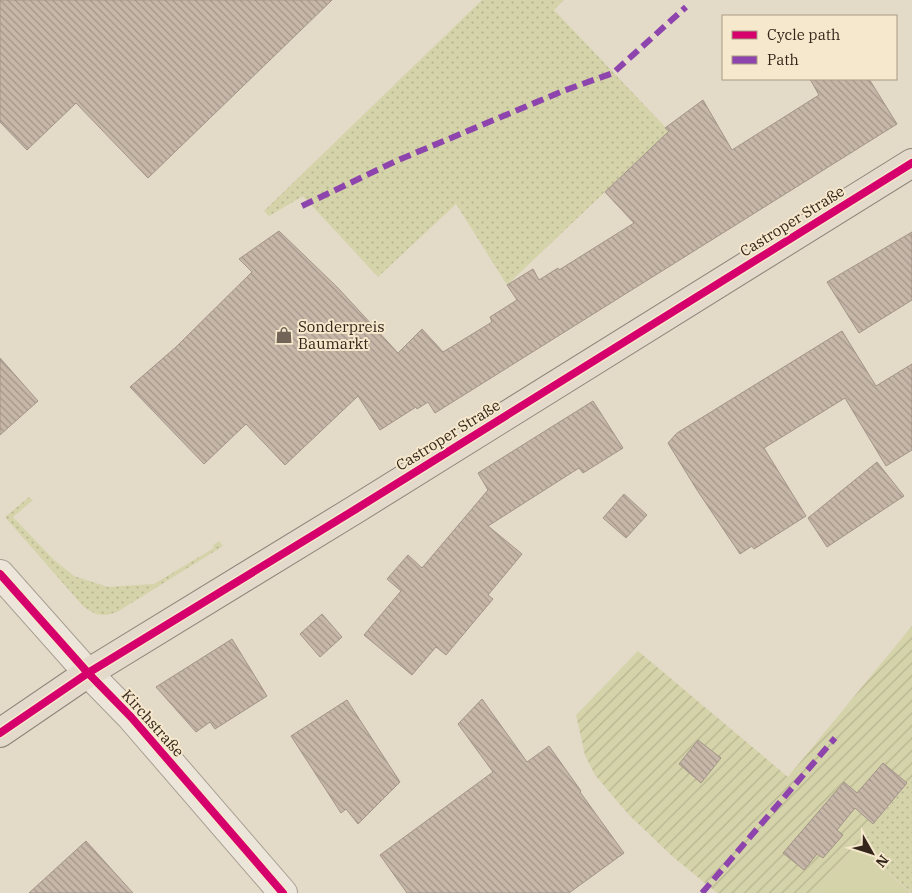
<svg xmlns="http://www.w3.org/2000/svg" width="912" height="893" viewBox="0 0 912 893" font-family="'IBM Plex Serif',serif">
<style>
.grass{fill:url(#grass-dots)}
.garden{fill:url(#garden-furrows)}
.pitch{fill:#d5d3a9}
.building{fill:url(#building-back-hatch);stroke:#a39588}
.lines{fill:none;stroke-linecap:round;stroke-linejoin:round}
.minor-casing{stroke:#a89f92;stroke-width:30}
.major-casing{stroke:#8d8479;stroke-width:30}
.minor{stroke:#ebe5da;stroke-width:28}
.major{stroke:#e3dacb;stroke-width:28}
.quiet{stroke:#8e44ad;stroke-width:6;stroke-dasharray:12 6;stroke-linecap:butt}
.cycleway-casing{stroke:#f6e8cc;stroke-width:11}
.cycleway{stroke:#d6006c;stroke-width:8}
.labels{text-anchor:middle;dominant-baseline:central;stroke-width:4;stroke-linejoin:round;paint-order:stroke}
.street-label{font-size:15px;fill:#35261b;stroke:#f6e8cc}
.poi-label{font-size:15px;fill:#35261b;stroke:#f6e8cc;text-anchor:start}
</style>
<defs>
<pattern id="grass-dots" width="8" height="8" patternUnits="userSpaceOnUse" patternTransform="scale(1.25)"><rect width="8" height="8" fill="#d5d3a9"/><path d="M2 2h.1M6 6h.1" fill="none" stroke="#b7b591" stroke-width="1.8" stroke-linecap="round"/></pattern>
<pattern id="garden-furrows" width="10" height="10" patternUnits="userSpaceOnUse" patternTransform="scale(1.25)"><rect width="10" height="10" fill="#d5d3a9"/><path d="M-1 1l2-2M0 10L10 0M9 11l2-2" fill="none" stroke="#b7b591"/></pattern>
<pattern id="building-back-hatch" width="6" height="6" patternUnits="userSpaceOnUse" patternTransform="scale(1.25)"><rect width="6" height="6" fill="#c7b7a9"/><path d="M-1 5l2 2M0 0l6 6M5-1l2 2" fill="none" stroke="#a29589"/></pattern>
</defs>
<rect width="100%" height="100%" fill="#e3dac8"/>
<!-- grass -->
<g class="grass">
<polygon points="482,0 564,0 554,10 669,131 507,285 456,204 378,277 303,196 269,216 264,211"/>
<path d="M29 497 33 500 13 517 54 560 74 576 108 587 154 584 214 548 213 545 219 541 223 546 117 612C102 617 96 616 83 606L5 517Z"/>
<polygon points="912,778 912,893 856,845"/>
</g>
<!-- garden -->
<polygon class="garden" points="912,626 912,778 816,893 717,893 672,856 629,815 595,775 585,755 576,715 638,651 788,777"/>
<!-- pitch -->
<polygon class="pitch" points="856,845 911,893 816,893"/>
<!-- building -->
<g class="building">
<polygon points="0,0 332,0 148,178 76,103 27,150 0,122"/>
<polygon points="810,79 869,79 897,124 435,413 428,402 417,409 416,407 380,430 358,396 285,465 246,424 204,464 130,387 176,347 252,272 239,259 279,231 338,288 398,353 422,329 443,352 492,322 490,317 517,300 507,285 533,269 539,280 558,268 559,270 634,223 605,192 669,131 665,128 703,100 732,150 819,95"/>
<polygon points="912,232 912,300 859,333 827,282"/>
<polygon points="842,331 876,386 912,364 912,450 886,466 845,398 764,448 806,516 754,549 752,546 740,554 697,490 668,443 677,433"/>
<polygon points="0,358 38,401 0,435"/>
<polygon points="593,401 623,448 583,473 579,468 488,526 522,554 488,595 493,599 446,655 436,647 412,675 364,635 401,591 387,579 408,555 422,568 488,490 478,473"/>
<polygon points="877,462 904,496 827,547 808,518"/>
<polygon points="624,494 647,515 626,538 603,518"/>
<polygon points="322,614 342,637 320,657 300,634"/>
<polygon points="232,639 267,696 215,729 210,722 196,732 156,687"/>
<polygon points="482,699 527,762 549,746 581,791 580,792 624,853 569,893 407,893 380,855 493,772 458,724"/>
<polygon points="347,700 400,782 358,824 346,809 341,813 291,736"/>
<polygon points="698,740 721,758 701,783 679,764"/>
<polygon points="883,763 907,783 873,824 855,808 837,830 843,835 823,858 817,854 804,870 783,853 844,782 857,793"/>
<polygon points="86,841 133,893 29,893"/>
</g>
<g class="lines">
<!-- minor casing -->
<g class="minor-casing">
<polyline id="minor" points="0,574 88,673 131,717 283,893"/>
</g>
<!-- major casing -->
<g class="major-casing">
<polyline id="major" points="0,733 88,673 356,509 912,163"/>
</g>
<!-- minor -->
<use href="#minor" class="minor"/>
<!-- major -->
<use href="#major" class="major"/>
<!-- quiet -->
<g class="quiet">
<polyline points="302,206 396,161 563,91 613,73 686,7"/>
<polyline points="702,893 835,738"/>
</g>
<!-- cycleway casing -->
<g class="cycleway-casing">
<g id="cycleway">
<polyline points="0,574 88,673 131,717 283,893"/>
<polyline points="0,733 88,673 356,509 912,163"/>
</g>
</g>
<!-- cycleway -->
<use href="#cycleway" class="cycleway"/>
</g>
<!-- icons -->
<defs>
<g id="shop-bare" transform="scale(1.35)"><path d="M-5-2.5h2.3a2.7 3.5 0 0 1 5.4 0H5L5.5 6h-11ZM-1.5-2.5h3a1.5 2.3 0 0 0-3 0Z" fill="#726558" stroke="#f6e8cc" stroke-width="2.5" paint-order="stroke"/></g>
</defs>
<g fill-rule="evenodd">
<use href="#shop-bare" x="284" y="335"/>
</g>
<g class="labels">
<!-- street labels -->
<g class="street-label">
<text transform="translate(792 221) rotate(-32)">Castroper Straße</text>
<text transform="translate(448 435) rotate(-32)">Castroper Straße</text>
<text transform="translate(153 723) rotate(48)">Kirchstraße</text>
</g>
<!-- poi labels -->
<g class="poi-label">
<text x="298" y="326">Sonderpreis<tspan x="298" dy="17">Baumarkt</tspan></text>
</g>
</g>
<!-- legend -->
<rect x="722" y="15" width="175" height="65" fill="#f6e8cc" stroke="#a99a85"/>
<rect x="732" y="31" width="25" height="8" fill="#d6006c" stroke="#a99a85"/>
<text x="767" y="40" font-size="15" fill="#35261b">Cycle path</text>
<rect x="732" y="56" width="25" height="8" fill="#8e44ad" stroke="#a99a85"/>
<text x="767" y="65" font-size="15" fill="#35261b">Path</text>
<!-- north arrow -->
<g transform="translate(872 853) rotate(129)" stroke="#f6e8cc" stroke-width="4" paint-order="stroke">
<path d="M0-4L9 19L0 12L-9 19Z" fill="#35261b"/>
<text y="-8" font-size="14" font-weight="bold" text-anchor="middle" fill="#35261b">N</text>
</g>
</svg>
